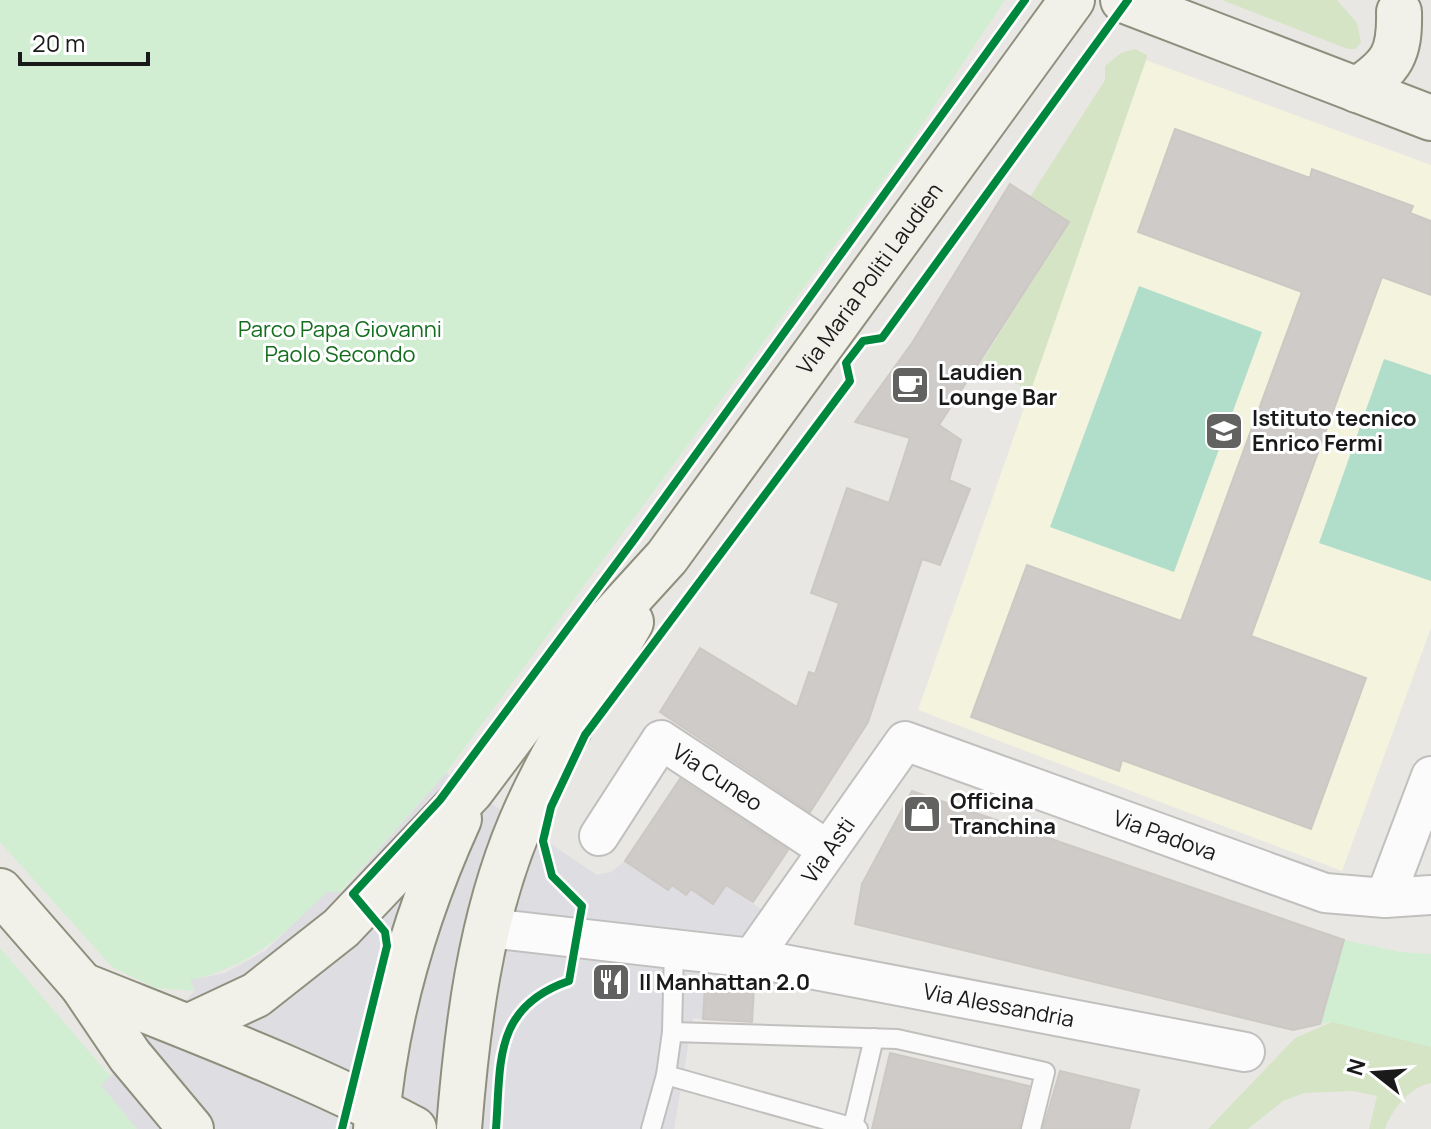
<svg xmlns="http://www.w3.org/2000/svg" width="1431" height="1129" viewBox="0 0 1431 1129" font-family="Manrope,sans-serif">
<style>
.education{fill:#f3f3de}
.grass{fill:#d5e4c4}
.park{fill:#d2eed2}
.pitch{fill:#b1ddcb}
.plaza{fill:#dedde2}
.building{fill:#cecbc8;stroke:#ccc8c4;stroke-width:2}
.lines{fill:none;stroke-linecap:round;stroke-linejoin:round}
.lane-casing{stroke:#c1c0bf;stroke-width:22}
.street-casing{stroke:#c1c0bf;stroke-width:42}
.secondary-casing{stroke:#8e907d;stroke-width:48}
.lane{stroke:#fcfbfb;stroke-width:18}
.street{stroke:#fcfbfb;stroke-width:38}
.secondary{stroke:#f1f0e9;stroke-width:44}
.cycleway-casing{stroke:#fff;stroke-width:13}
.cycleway{stroke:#00873e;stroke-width:8}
.labels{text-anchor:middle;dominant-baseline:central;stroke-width:6;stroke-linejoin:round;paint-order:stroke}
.street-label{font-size:22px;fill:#1a1a1a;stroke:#fff}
.park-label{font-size:22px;fill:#146d1e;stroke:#fff}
.poi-label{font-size:22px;font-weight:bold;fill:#1a1a1a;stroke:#fff;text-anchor:start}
</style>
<rect width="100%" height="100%" fill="#e9e7e3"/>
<!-- education -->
<polygon class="education" points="1146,60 1431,165 1431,628 1342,871 918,710"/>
<!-- grass -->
<g class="grass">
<polygon points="1222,0 1337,0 1357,23 1361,42 1356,49 1348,49"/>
<polygon points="1135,49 1147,55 1146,60 1031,390 978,368 1069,222 1030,197 1105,80 1105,66 1121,53"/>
<path d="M1332 1022 1431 1038V1083C1410 1087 1392 1109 1385 1129H1369L1377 1096 1353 1091 1304 1093 1283 1101 1248 1129H1208L1295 1038Z"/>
</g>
<!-- park -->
<g class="park">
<path d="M0 0H1005L906 149 446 773 340 892 327 893C282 935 253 966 190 980L195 991 156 988 112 967 0 842Z"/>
<polygon points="1344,940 1401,952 1431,954 1431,1047 1332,1022 1320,1024"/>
<polygon points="0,948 111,1077 101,1085 137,1129 0,1129"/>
</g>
<!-- pitch -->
<g class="pitch">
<polygon points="1139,286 1262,332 1174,572 1050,527"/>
<polygon points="1384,359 1431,375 1431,581 1319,543"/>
</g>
<!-- plaza -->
<polygon class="plaza" points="446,773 597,875 611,872 625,861 668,890 672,885 686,895 691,889 726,885 778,921 752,958 707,953 703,1019 693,1018 674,1129 137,1129 101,1085 195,991 190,980 225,973 265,951 327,892 341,892"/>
<!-- building -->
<g class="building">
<polygon points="1175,129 1310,178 1312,169 1413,206 1410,213 1431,221 1431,295 1382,277 1251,636 1366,678 1311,829 1122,760 1119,771 971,717 1027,565 1181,621 1302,292 1138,232"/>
<polygon points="1010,184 1069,222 939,425 961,440 949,480 970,489 940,565 922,559 868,722 810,812 660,712 700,648 797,707 809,672 815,674 839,603 811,593 847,488 889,503 910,438 855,422 912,343"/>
<polygon points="680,779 788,850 753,902 726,885 713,904 691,889 686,895 672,885 668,890 625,861"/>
<polygon points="912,791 1344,940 1320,1024 1293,1030 855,924 862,884"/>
<polygon points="705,985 754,988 752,1022 703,1019"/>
<polygon points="890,1053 1029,1086 1019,1129 872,1129"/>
<polygon points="1060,1071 1139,1090 1129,1129 1043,1129"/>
</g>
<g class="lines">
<!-- lane casing -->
<g class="lane-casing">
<g id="lane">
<polyline points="674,949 672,1032 666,1075 858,1129"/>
<polyline points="672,1032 897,1039 1045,1072 1031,1129"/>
<polyline points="853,1126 874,1038"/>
<polyline points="651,1129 666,1075"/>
</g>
</g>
<!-- street casing -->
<g class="street-casing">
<g id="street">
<path id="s1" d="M599 836 661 740 828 850"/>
<polyline points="1385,898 1431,776"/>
<path id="s2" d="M489 928 752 958 1245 1052"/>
<path id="s3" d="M752 958 905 741 1325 893 1385 898 1431 895"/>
</g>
</g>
<!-- secondary casing -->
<g class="secondary-casing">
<g id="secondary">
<polyline points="1123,0 1431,118"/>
<path d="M1357 90C1392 66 1400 55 1399 12"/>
<polyline points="0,891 82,985 130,1056 191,1129"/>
<path d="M82 985C194 1030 307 1072 414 1129"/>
<path id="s4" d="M190 1026 256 995 341 928 471 791 553 682 667 557 1072 0"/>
<path d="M376 1129C384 1022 415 916 459 819"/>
<path d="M459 1129C467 1028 480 920 520 825 549 755 594 689 631 622"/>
</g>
</g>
<!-- lane -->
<use href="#lane" class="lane"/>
<!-- street -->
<use href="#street" class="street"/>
<!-- secondary -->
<use href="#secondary" class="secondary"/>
<!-- cycleway casing -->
<g class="cycleway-casing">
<g id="cycleway">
<polyline points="342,1129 387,946 385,932 353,894 440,800 636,537 1025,0"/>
<path d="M496 1129C501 1062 493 1007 569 981L582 906 552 876 543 841 551 807 585 735 850 381 846 363 863 341 882 338 1128 0"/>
</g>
</g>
<!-- cycleway -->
<use href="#cycleway" class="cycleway"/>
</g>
<!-- icons -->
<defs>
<g id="cafe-square" transform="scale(2)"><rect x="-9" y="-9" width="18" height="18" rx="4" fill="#626260" stroke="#fff"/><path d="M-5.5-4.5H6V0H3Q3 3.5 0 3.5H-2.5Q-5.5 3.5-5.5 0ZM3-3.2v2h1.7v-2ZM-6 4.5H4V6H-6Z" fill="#fff"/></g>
<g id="school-square" transform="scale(2)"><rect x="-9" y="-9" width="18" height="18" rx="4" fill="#626260" stroke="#fff"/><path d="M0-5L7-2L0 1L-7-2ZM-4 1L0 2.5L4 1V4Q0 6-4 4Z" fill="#fff"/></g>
<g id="shop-square" transform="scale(2)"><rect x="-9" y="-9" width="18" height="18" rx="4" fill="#626260" stroke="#fff"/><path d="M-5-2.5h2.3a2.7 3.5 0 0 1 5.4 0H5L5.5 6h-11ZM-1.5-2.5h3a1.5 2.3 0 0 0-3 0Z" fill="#fff"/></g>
<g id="restaurant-square" transform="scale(2)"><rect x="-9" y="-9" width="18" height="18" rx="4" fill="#626260" stroke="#fff"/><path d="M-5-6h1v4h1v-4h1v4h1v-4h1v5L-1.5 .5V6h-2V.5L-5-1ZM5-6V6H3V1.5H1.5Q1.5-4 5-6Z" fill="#fff"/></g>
</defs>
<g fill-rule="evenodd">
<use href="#cafe-square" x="910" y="385"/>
<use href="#school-square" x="1224" y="431"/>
<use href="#shop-square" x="922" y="814"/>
<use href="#restaurant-square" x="611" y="982"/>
</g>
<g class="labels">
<!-- street labels -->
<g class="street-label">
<text stroke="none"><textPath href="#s4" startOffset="1020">Via Maria Politi Laudien</textPath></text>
<text stroke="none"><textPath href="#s1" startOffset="182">Via Cuneo</textPath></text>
<text stroke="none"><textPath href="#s3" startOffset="542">Via Padova</textPath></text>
<text stroke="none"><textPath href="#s3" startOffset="132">Via Asti</textPath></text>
<text stroke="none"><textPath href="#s2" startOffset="516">Via Alessandria</textPath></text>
</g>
<!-- park labels -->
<g class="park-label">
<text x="340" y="329">Parco Papa Giovanni<tspan x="340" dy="25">Paolo Secondo</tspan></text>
</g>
<!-- poi labels -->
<g class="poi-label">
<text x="938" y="372">Laudien<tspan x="938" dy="25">Lounge Bar</tspan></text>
<text x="1252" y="418">Istituto tecnico<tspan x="1252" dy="25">Enrico Fermi</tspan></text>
<text x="950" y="801">Officina<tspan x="950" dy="25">Tranchina</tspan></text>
<text x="639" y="982">Il Manhattan 2.0</text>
</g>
</g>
<!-- north arrow -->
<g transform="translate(1375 1073) rotate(287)" stroke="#ffffff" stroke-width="6" paint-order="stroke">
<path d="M0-6L14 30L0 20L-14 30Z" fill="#1a1a1a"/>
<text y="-12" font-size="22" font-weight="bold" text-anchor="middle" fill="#1a1a1a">N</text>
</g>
<!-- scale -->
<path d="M20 52v12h128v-12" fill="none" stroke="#1a1a1a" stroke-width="4"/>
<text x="32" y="52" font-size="24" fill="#1a1a1a" stroke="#ffffff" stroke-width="6" paint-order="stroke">20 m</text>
</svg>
